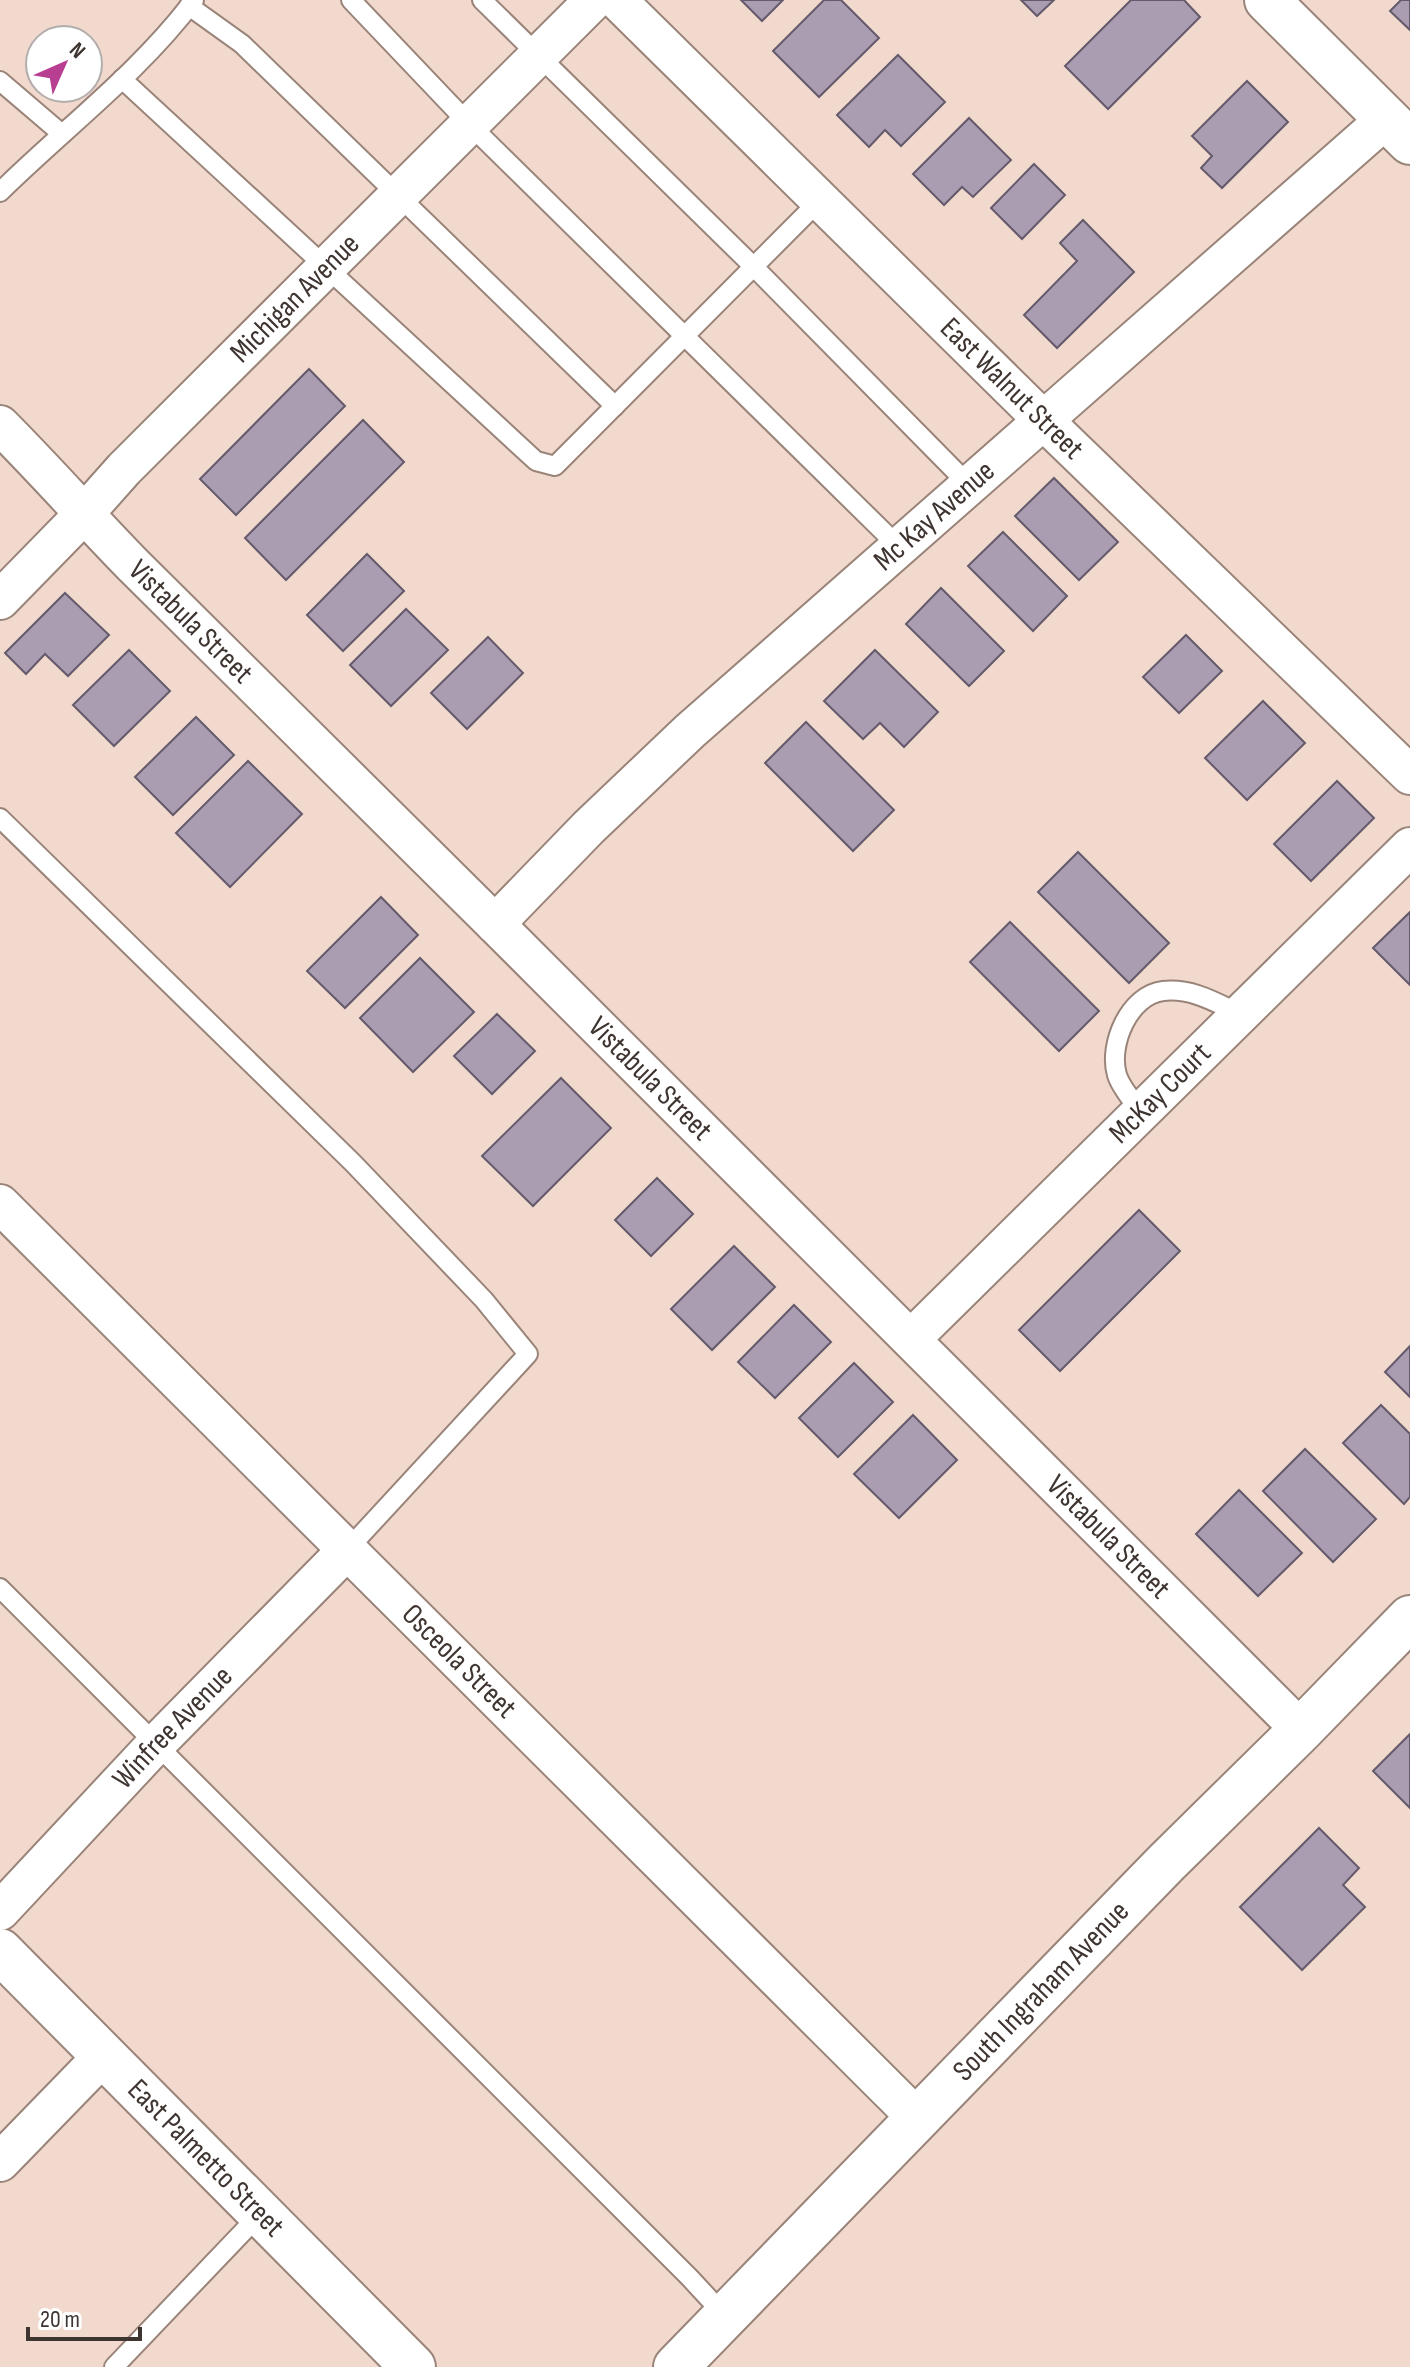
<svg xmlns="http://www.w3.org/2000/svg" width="1410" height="2367" viewBox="0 0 1410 2367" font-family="'Sofia Sans Condensed',sans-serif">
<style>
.building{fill:#aa9db1;stroke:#655a6b;stroke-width:2}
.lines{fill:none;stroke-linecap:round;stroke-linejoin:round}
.service-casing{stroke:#9a8479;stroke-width:22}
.minor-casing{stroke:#9a8479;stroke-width:42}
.tertiary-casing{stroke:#9a8479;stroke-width:48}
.service{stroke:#fff;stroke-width:18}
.minor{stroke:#fff;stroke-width:38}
.tertiary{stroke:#fff;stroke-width:44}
.labels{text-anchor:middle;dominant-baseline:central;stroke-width:8;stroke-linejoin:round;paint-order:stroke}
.street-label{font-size:30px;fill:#3e3430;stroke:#fff}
</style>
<rect width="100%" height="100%" fill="#f1d9cd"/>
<!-- building -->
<g class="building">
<polygon points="741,0 783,0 762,21"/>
<polygon points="824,0 841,0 879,38 819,97 773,51"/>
<polygon points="1021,0 1054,0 1037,16"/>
<polygon points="1131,0 1184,0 1200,17 1108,109 1065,66"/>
<polygon points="1401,0 1410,0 1410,30 1390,11"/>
<polygon points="898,55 945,102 901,146 885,130 869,147 837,115"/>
<polygon points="1247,81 1288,122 1222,188 1201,168 1212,156 1192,136"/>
<polygon points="969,118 1011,160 973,197 962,187 944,205 913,174"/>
<polygon points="1034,164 1065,195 1022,239 991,208"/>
<polygon points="1083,220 1134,272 1057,348 1024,315 1077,261 1060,243"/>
<polygon points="309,369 345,406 236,515 200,479"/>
<polygon points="363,420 404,462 286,580 245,538"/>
<polygon points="1054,478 1118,542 1079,580 1015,516"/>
<polygon points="1003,532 1067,596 1033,631 968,566"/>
<polygon points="367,554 404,591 343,651 307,615"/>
<polygon points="941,588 1004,651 969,686 906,624"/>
<polygon points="65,593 109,635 68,676 45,654 26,674 5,653"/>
<polygon points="406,609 448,650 391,706 350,665"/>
<polygon points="1186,635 1222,671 1179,713 1143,677"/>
<polygon points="488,637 523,673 467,729 431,693"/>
<polygon points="129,650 170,691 114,746 73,705"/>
<polygon points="875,650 938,712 904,747 880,723 863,739 824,701"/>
<polygon points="1263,701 1305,743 1247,800 1205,758"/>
<polygon points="196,717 234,755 173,815 135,777"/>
<polygon points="806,722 894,810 853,851 765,763"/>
<polygon points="248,761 302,814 230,887 176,833"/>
<polygon points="1337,781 1374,818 1311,881 1274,844"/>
<polygon points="1078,852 1169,943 1129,983 1038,892"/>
<polygon points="381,897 418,935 345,1008 307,971"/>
<polygon points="1410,912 1410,985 1373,948"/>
<polygon points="1010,922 1099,1011 1059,1051 970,962"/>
<polygon points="420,958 474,1012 413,1072 360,1018"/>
<polygon points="497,1014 535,1051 492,1094 454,1056"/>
<polygon points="561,1078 611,1128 533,1206 482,1156"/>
<polygon points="657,1178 693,1214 651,1256 615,1220"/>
<polygon points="1139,1210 1180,1251 1060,1371 1019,1330"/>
<polygon points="734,1246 775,1287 712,1350 671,1309"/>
<polygon points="794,1305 831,1342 775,1398 738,1362"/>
<polygon points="1410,1346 1410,1397 1385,1372"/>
<polygon points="854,1363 893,1402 838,1457 799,1418"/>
<polygon points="1381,1405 1410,1434 1410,1497 1404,1504 1343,1443"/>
<polygon points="913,1415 957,1460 899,1518 854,1474"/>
<polygon points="1305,1449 1376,1519 1333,1562 1263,1491"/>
<polygon points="1239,1490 1302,1553 1258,1596 1196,1534"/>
<polygon points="1410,1734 1410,1808 1373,1771"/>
<polygon points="1319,1828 1359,1868 1343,1885 1365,1907 1302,1970 1240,1907"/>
</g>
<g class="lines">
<!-- service casing -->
<g class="service-casing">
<g id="service">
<polyline points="351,0 469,124 899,547"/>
<polyline points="482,0 754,267 970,486"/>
<polyline points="189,6 242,44 615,406"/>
<polyline points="122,79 536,461 555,466 820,200"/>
<polyline points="0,81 62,134"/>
<path d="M0 192C65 128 139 73 194 0"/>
<polyline points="0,818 353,1163 484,1300 528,1354 348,1549"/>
<path d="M1141 1112C1133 1101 1121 1088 1117 1075 1108 1045 1129 995 1163 991 1192 988 1215 1002 1240 1014"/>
<polyline points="0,1588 690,2278 726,2317"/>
<polyline points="114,2367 260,2214"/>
</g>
</g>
<!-- minor casing -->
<g class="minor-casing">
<g id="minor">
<path id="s1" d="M617 0 1044 421 1410 775"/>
<path id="s2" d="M0 425C46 471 88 519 133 565L495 924 1301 1730"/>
<path id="s3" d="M0 600 84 514 124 469 594 0"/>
<path id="s4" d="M495 924 589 827 690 731 1386 119"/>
<path id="s5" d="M0 1204 918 2119"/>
<path id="s6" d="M911 1339 1410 847"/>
<path id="s7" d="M0 1911 156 1744 348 1549"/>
<polyline points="0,2162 103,2056"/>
</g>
</g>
<!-- tertiary casing -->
<g class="tertiary-casing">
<g id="tertiary">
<polyline points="1267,0 1410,142"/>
<path id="s8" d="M0 1951 413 2367"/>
<path id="s9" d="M676 2367 1166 1863 1301 1730 1410 1618"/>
</g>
</g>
<!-- service -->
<use href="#service" class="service"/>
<!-- minor -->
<use href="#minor" class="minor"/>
<!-- tertiary -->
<use href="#tertiary" class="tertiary"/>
</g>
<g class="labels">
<!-- street labels -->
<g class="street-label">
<text stroke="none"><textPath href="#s3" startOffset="422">Michigan Avenue</textPath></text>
<text stroke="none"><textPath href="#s1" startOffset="554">East Walnut Street</textPath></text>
<text stroke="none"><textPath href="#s4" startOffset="600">Mc Kay Avenue</textPath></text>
<text stroke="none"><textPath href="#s2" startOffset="274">Vistabula Street</textPath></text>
<text stroke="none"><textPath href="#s2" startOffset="922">Vistabula Street</textPath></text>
<text stroke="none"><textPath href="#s6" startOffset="350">McKay Court</textPath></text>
<text stroke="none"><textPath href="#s2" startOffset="1570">Vistabula Street</textPath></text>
<text stroke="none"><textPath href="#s5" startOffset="648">Osceola Street</textPath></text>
<text stroke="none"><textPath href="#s7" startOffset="252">Winfree Avenue</textPath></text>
<text stroke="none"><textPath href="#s9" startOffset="524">South Ingraham Avenue</textPath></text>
<text stroke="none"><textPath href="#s8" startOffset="292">East Palmetto Street</textPath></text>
</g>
</g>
<!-- north arrow -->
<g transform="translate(64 64) rotate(45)"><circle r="38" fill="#ffffff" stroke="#b2aeac" stroke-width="2"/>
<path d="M0-6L14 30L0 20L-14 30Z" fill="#b83e92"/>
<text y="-12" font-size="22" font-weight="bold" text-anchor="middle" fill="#3e3430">N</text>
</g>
<!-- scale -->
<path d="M28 2327v12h112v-12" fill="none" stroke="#3e3430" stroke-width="4"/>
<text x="40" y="2327" font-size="24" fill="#3e3430" stroke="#ffffff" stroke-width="6" paint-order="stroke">20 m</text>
</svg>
